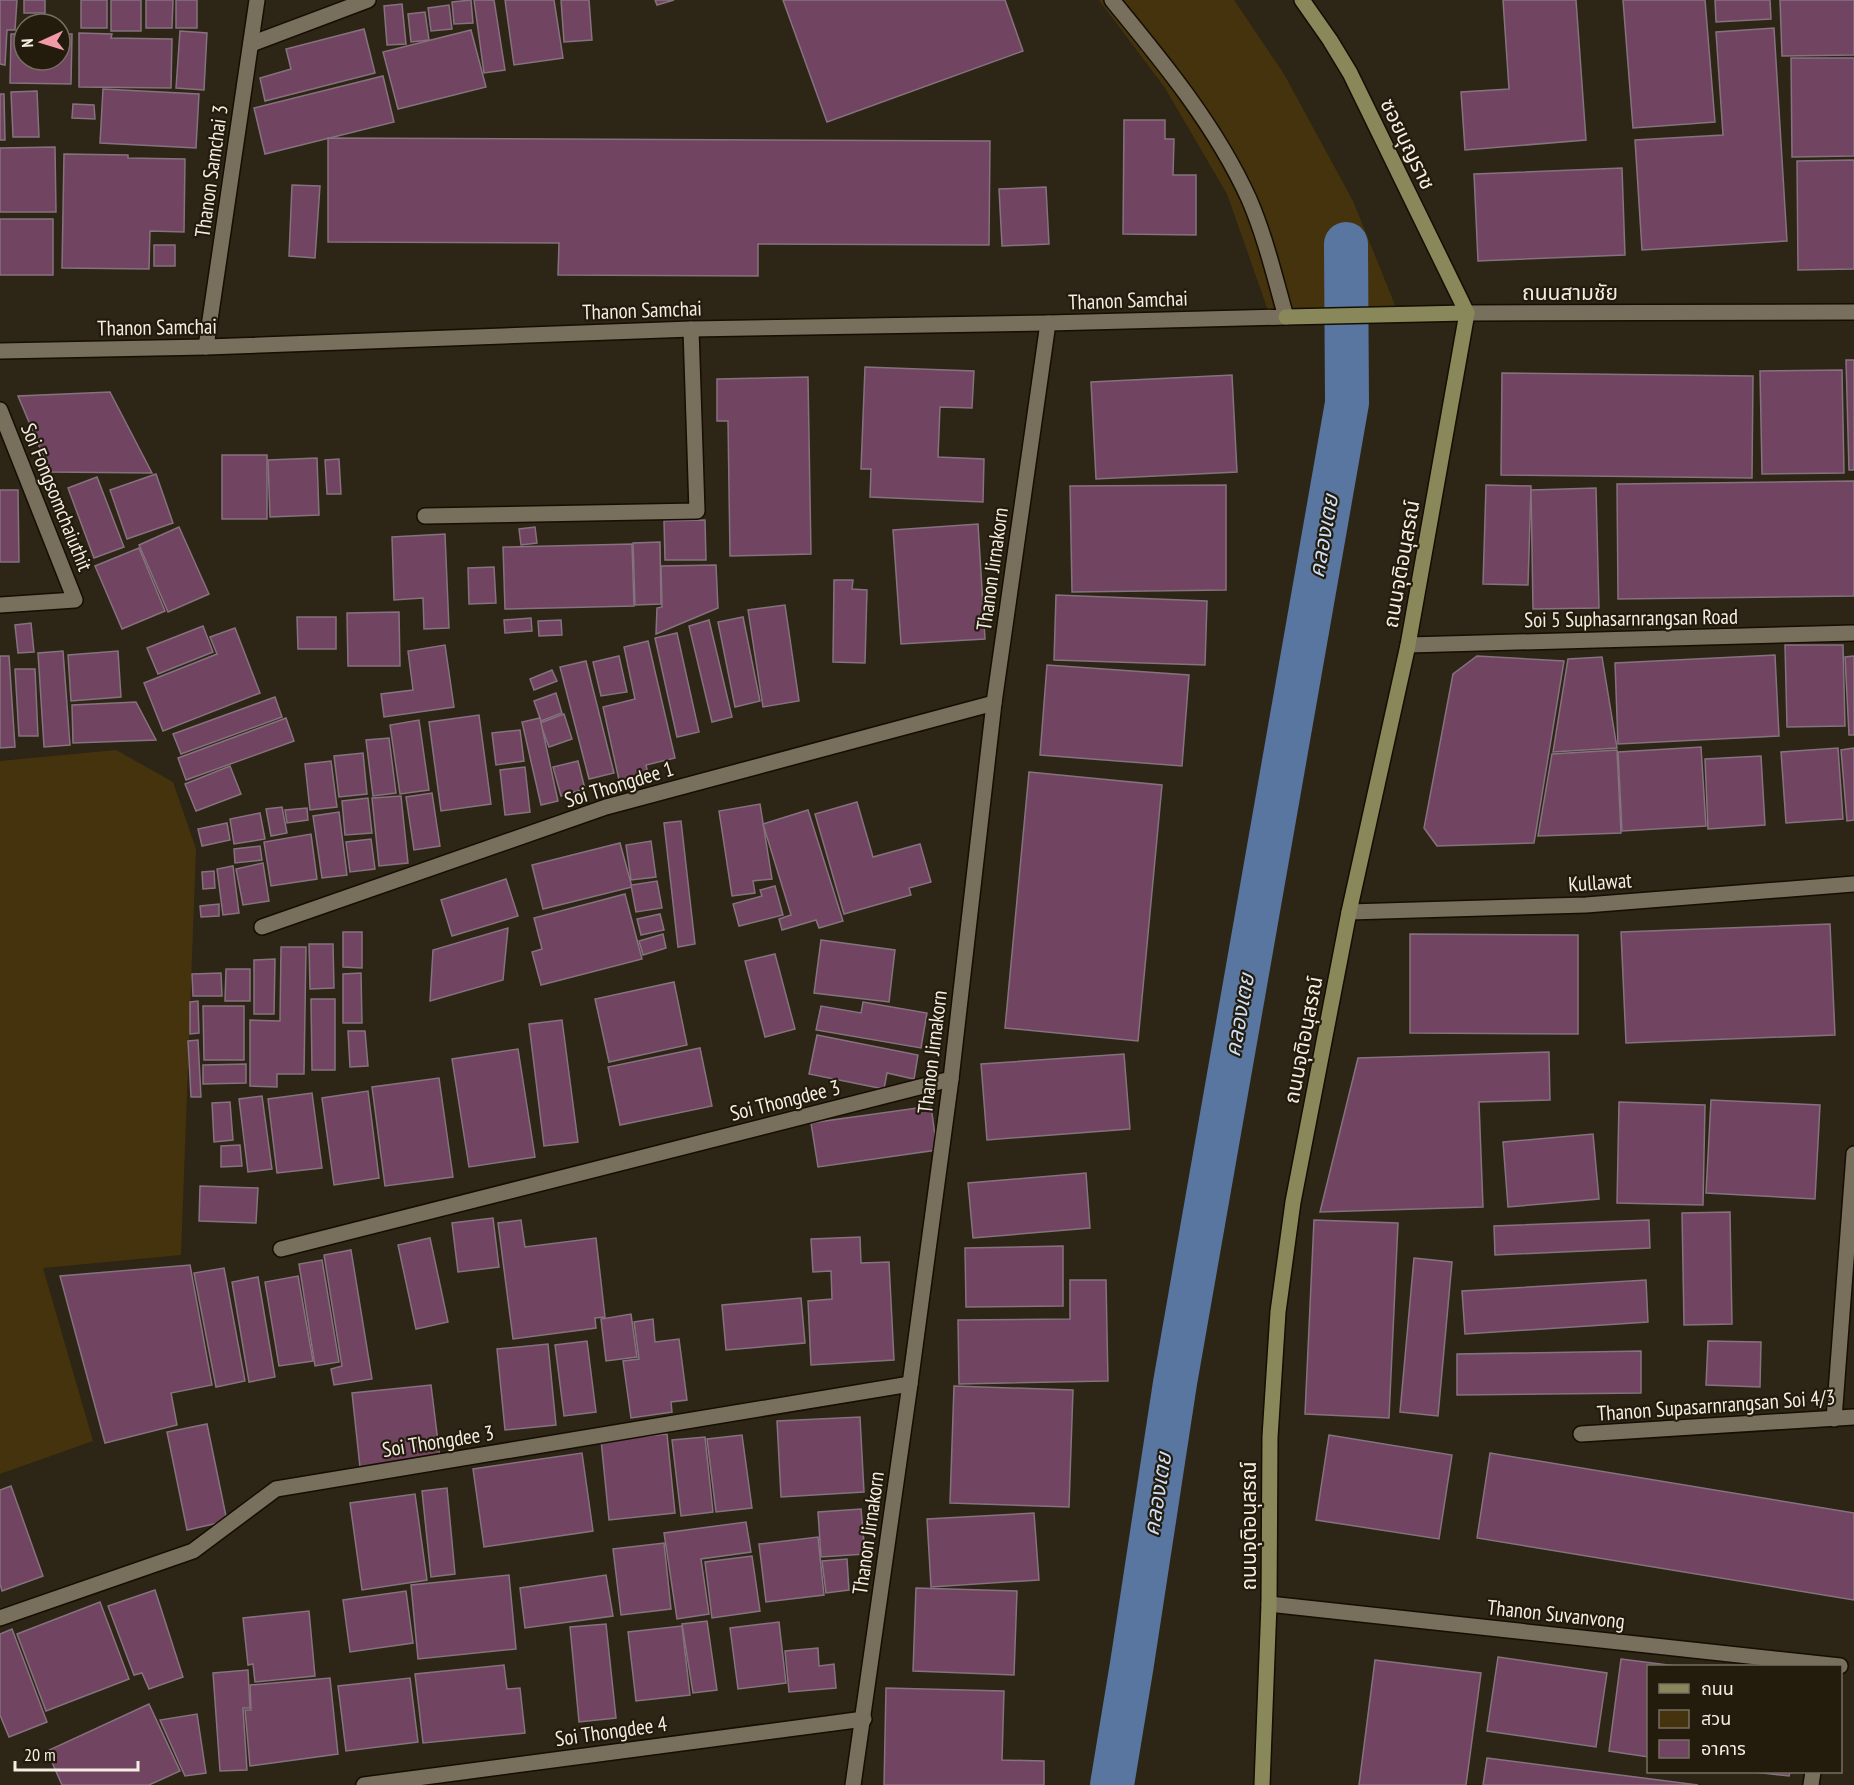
<svg xmlns="http://www.w3.org/2000/svg" width="1854" height="1785" viewBox="0 0 1854 1785" font-family="'PT Sans Narrow','Noto Sans Thai',sans-serif">
<style>
.green{fill:#44330d}
.lines{fill:none;stroke-linecap:round;stroke-linejoin:round}
.canal{stroke:#58769f;stroke-width:44}
.building{fill:#714561;stroke:#85727e;stroke-width:1.5}
.street-casing{stroke:#150e02;stroke-width:18}
.secondary-casing{stroke:#150e02;stroke-width:18}
.street{stroke:#786f5d;stroke-width:15}
.secondary{stroke:#89885b;stroke-width:15}
.labels{text-anchor:middle;dominant-baseline:central;stroke-width:4.5;stroke-linejoin:round;paint-order:stroke}
.street-label{font-size:21px;fill:#f3ede3;stroke:#231b0c}
.water-label{font-size:22px;font-style:italic;fill:#cbdef8;stroke:#231b0c}
</style>
<rect width="100%" height="100%" fill="#2d2515"/>
<!-- green -->
<g class="green">
<polygon points="1099,0 1234,0 1284,74 1353,201 1399,315 1270,316 1227,194 1165,88"/>
<polygon points="116,750 173,782 196,849 181,1255 43,1268 93,1441 0,1474 0,761"/>
</g>
<g class="lines">
<!-- canal -->
<polyline class="canal" points="1112,1785 1132,1664 1175,1383 1347,403 1346,244"/>
</g>
<!-- building -->
<g class="building">
<polygon points="0,0 17,0 15,30 7,30 5,65 0,64"/>
<rect x="24" y="0" width="21" height="13"/>
<rect x="81" y="0" width="26" height="28"/>
<rect x="111" y="0" width="30" height="31"/>
<polygon points="146,0 173,0 172,28 146,28"/>
<rect x="176" y="0" width="21" height="28"/>
<polygon points="471,0 473,23 454,24 452,2"/>
<polygon points="474,0 494,0 505,70 484,73"/>
<polygon points="505,0 554,0 563,58 514,65"/>
<polygon points="561,0 589,0 592,40 564,42"/>
<polygon points="655,0 674,0 657,5"/>
<polygon points="783,0 1005,0 1023,51 827,122"/>
<polygon points="1503,0 1576,0 1586,140 1465,150 1461,92 1509,89"/>
<polygon points="1623,0 1705,0 1715,122 1633,128"/>
<polygon points="1715,0 1770,0 1771,19 1716,22"/>
<polygon points="1780,0 1854,0 1854,55 1782,56"/>
<polygon points="402,4 406,44 387,45 384,6"/>
<polygon points="449,5 452,29 431,31 428,8"/>
<polygon points="425,12 429,40 411,42 408,14"/>
<polygon points="1774,28 1787,241 1642,250 1635,140 1723,135 1716,32"/>
<polygon points="364,29 375,73 265,101 260,78 291,69 286,49"/>
<polygon points="471,30 486,87 398,109 383,52"/>
<polygon points="180,31 207,33 204,90 176,88"/>
<polygon points="79,33 112,34 111,38 172,39 171,88 79,87"/>
<polygon points="11,34 24,34 24,60 60,60 60,34 72,34 71,84 10,83"/>
<polygon points="1791,58 1854,58 1854,156 1792,157"/>
<polygon points="383,76 394,122 265,154 254,108"/>
<polygon points="103,89 199,94 196,148 100,143"/>
<polygon points="37,91 39,137 13,137 11,92"/>
<polygon points="0,94 4,94 5,140 0,140"/>
<polygon points="73,104 94,105 95,119 72,118"/>
<polygon points="1124,120 1165,120 1165,139 1174,139 1173,175 1196,175 1196,235 1123,234"/>
<polygon points="328,138 990,141 989,245 758,244 758,276 558,275 559,243 328,242"/>
<polygon points="55,147 56,212 0,212 0,148"/>
<polygon points="64,154 128,155 128,158 185,159 184,232 150,231 149,269 62,268"/>
<polygon points="1854,160 1854,269 1798,270 1797,161"/>
<polygon points="1622,168 1625,255 1478,261 1474,174"/>
<polygon points="292,185 320,186 315,258 289,256"/>
<polygon points="1046,187 1049,244 1002,246 999,189"/>
<rect x="0" y="219" width="53" height="56"/>
<rect x="154" y="245" width="21" height="21"/>
<polygon points="1846,360 1854,360 1854,470 1849,470"/>
<polygon points="865,367 974,371 972,408 940,407 938,457 984,459 983,502 870,497 871,469 861,469"/>
<polygon points="1842,370 1844,473 1762,474 1760,371"/>
<polygon points="1502,373 1753,376 1752,478 1501,475"/>
<polygon points="1232,375 1237,472 1096,479 1091,382"/>
<polygon points="808,377 811,554 730,556 728,421 717,421 717,379"/>
<polygon points="110,392 152,473 50,472 18,396"/>
<rect x="222" y="455" width="45" height="64"/>
<polygon points="317,458 319,515 270,517 268,460"/>
<polygon points="339,459 341,494 327,494 325,460"/>
<polygon points="156,474 173,523 127,539 110,490"/>
<polygon points="97,477 124,547 94,558 68,488"/>
<polygon points="1854,481 1854,596 1618,599 1617,484"/>
<polygon points="1226,485 1226,590 1072,592 1070,486"/>
<polygon points="1486,485 1531,486 1528,585 1483,584"/>
<polygon points="1596,488 1599,608 1533,609 1531,490"/>
<polygon points="0,490 18,490 19,562 0,562"/>
<polygon points="705,520 706,560 665,560 664,521"/>
<polygon points="978,524 985,639 901,644 893,530"/>
<polygon points="179,527 209,594 168,612 139,545"/>
<polygon points="535,527 537,543 521,545 519,529"/>
<polygon points="445,534 449,628 424,629 423,598 394,600 392,537"/>
<polygon points="660,542 661,604 635,605 633,543"/>
<polygon points="632,544 634,606 505,609 503,547"/>
<polygon points="139,548 165,611 122,629 95,566"/>
<polygon points="716,565 718,608 656,634 657,608 662,607 661,566"/>
<polygon points="494,567 496,603 469,604 468,568"/>
<polygon points="834,580 853,580 852,589 867,590 865,663 833,662"/>
<polygon points="1056,595 1207,601 1205,665 1054,660"/>
<polygon points="785,605 799,701 763,707 748,610"/>
<polygon points="399,612 400,666 348,666 347,613"/>
<polygon points="297,617 336,617 336,649 298,649"/>
<polygon points="743,617 760,701 735,707 718,622"/>
<polygon points="531,618 532,631 505,633 504,620"/>
<polygon points="561,620 562,635 539,636 538,621"/>
<polygon points="709,620 732,717 712,722 689,626"/>
<polygon points="31,623 34,652 18,653 15,625"/>
<polygon points="203,626 213,652 158,674 147,648"/>
<polygon points="235,628 260,693 163,731 144,683 217,654 210,637"/>
<polygon points="677,633 699,732 677,737 655,638"/>
<polygon points="648,641 675,758 646,765 648,774 619,780 603,707 635,699 624,647"/>
<polygon points="445,645 454,707 384,717 381,694 413,690 408,651"/>
<polygon points="1785,645 1843,645 1845,726 1787,727"/>
<polygon points="63,651 70,745 44,747 38,653"/>
<polygon points="118,651 121,697 71,701 68,655"/>
<polygon points="1775,655 1779,736 1618,744 1615,663"/>
<polygon points="0,656 9,656 15,747 0,748"/>
<polygon points="619,656 627,692 601,696 593,662"/>
<polygon points="1477,656 1564,661 1534,843 1437,846 1424,828 1453,674"/>
<polygon points="1854,656 1854,735 1849,735 1845,657"/>
<polygon points="1602,657 1617,748 1553,752 1568,659"/>
<polygon points="586,661 614,773 589,779 560,667"/>
<polygon points="1047,665 1189,675 1182,766 1040,755"/>
<polygon points="15,669 35,669 38,736 19,736"/>
<polygon points="552,670 557,681 534,690 530,679"/>
<polygon points="556,693 562,713 541,721 534,701"/>
<polygon points="275,697 282,717 181,754 173,734"/>
<polygon points="136,702 156,740 73,743 72,705"/>
<polygon points="564,714 572,739 549,747 540,723"/>
<polygon points="479,715 491,804 441,811 429,722"/>
<polygon points="286,718 294,741 186,780 178,758"/>
<polygon points="540,718 558,801 541,805 522,722"/>
<polygon points="419,720 429,790 400,794 390,725"/>
<polygon points="520,730 524,761 496,765 492,733"/>
<polygon points="389,738 396,793 373,796 366,740"/>
<polygon points="1701,747 1706,826 1622,831 1618,752"/>
<polygon points="1838,748 1843,819 1786,823 1781,752"/>
<polygon points="1854,748 1854,820 1847,821 1841,750"/>
<polygon points="1617,750 1621,833 1538,836 1552,754"/>
<polygon points="363,753 367,794 339,797 334,756"/>
<polygon points="1761,756 1765,825 1708,829 1705,759"/>
<polygon points="331,761 337,807 310,810 305,764"/>
<polygon points="578,761 585,789 561,796 553,767"/>
<polygon points="230,766 241,794 196,811 185,784"/>
<polygon points="525,767 530,812 505,815 500,770"/>
<polygon points="1029,772 1162,785 1138,1041 1005,1028"/>
<polygon points="432,793 440,846 414,850 406,797"/>
<polygon points="401,796 408,863 379,866 372,798"/>
<polygon points="368,798 372,833 345,835 342,801"/>
<polygon points="857,802 873,857 920,844 931,882 909,888 911,895 844,914 815,814"/>
<polygon points="760,804 772,879 753,881 755,893 732,896 719,811"/>
<polygon points="282,807 287,833 271,836 266,809"/>
<polygon points="307,808 308,820 287,823 285,810"/>
<polygon points="808,810 843,921 819,928 816,920 782,930 779,919 791,915 763,824"/>
<polygon points="339,812 347,875 322,878 313,816"/>
<polygon points="260,813 265,839 234,844 230,819"/>
<polygon points="681,821 695,944 678,947 664,823"/>
<polygon points="227,823 230,840 202,846 198,829"/>
<polygon points="311,834 317,879 271,886 264,842"/>
<polygon points="371,839 375,869 350,872 346,842"/>
<polygon points="651,841 656,877 631,880 626,845"/>
<polygon points="620,843 632,887 543,909 532,865"/>
<polygon points="260,846 262,860 235,863 234,849"/>
<polygon points="263,863 269,901 243,905 236,869"/>
<polygon points="233,866 239,913 223,915 217,869"/>
<polygon points="214,871 215,888 203,889 202,872"/>
<polygon points="506,879 518,916 452,936 441,900"/>
<polygon points="657,881 662,908 636,912 631,885"/>
<polygon points="775,886 783,915 739,926 733,904 762,896 760,890"/>
<polygon points="625,894 642,959 541,985 532,952 542,949 534,918"/>
<polygon points="219,904 219,916 201,917 200,906"/>
<polygon points="660,914 664,930 641,935 637,919"/>
<polygon points="1830,924 1835,1035 1626,1043 1621,932"/>
<polygon points="508,928 503,980 430,1001 433,950"/>
<polygon points="343,932 362,932 362,968 343,967"/>
<polygon points="663,934 666,948 643,955 639,941"/>
<polygon points="1410,934 1578,935 1578,1034 1410,1033"/>
<polygon points="821,940 895,950 889,1002 814,993"/>
<polygon points="309,944 333,944 334,988 310,989"/>
<polygon points="281,947 306,947 304,1074 277,1074 277,1087 250,1086 250,1020 280,1021"/>
<polygon points="775,954 795,1029 765,1037 745,961"/>
<polygon points="275,959 274,1014 254,1014 254,960"/>
<polygon points="226,969 250,969 250,1001 225,1001"/>
<polygon points="221,973 222,996 193,996 192,974"/>
<polygon points="361,973 362,1023 343,1023 343,974"/>
<polygon points="674,982 687,1045 609,1062 595,999"/>
<polygon points="311,999 335,999 335,1070 312,1070"/>
<polygon points="198,1001 199,1033 190,1034 190,1002"/>
<polygon points="863,1002 927,1013 921,1048 816,1030 821,1006 861,1013"/>
<polygon points="203,1006 244,1006 244,1060 204,1060"/>
<polygon points="562,1020 578,1142 544,1146 529,1024"/>
<polygon points="348,1031 365,1031 368,1066 350,1067"/>
<polygon points="817,1035 918,1055 914,1079 887,1073 884,1089 809,1074"/>
<polygon points="198,1040 201,1097 191,1097 188,1041"/>
<polygon points="700,1048 712,1106 620,1125 608,1067"/>
<polygon points="518,1049 535,1157 469,1167 452,1059"/>
<polygon points="1549,1052 1550,1100 1479,1102 1483,1207 1320,1212 1358,1058"/>
<polygon points="1124,1054 1130,1129 987,1140 981,1064"/>
<polygon points="246,1064 246,1083 203,1084 203,1065"/>
<polygon points="439,1078 453,1177 385,1186 372,1087"/>
<polygon points="368,1091 379,1178 334,1185 322,1098"/>
<polygon points="312,1093 322,1168 277,1173 268,1099"/>
<polygon points="262,1096 272,1169 248,1172 239,1099"/>
<polygon points="1711,1100 1820,1105 1815,1199 1706,1193"/>
<polygon points="230,1102 233,1140 214,1142 212,1103"/>
<polygon points="1619,1102 1705,1105 1703,1205 1617,1203"/>
<polygon points="931,1106 937,1150 818,1167 811,1123"/>
<polygon points="1593,1134 1599,1199 1508,1207 1503,1142"/>
<polygon points="240,1145 242,1166 221,1167 221,1146"/>
<polygon points="1086,1173 1090,1228 973,1238 968,1183"/>
<polygon points="200,1186 258,1188 256,1223 199,1221"/>
<polygon points="1730,1212 1732,1324 1684,1325 1682,1213"/>
<polygon points="493,1218 499,1267 458,1272 452,1223"/>
<polygon points="521,1220 525,1247 596,1238 605,1317 595,1318 596,1328 513,1339 498,1223"/>
<polygon points="1314,1220 1398,1223 1389,1418 1305,1414"/>
<polygon points="1649,1220 1650,1248 1495,1255 1494,1226"/>
<polygon points="860,1237 861,1263 889,1262 894,1360 811,1365 808,1301 832,1299 831,1271 813,1272 811,1239"/>
<polygon points="430,1238 448,1322 416,1329 398,1245"/>
<polygon points="1063,1246 1063,1306 966,1307 965,1248"/>
<polygon points="351,1250 372,1379 334,1385 331,1369 342,1366 324,1255"/>
<polygon points="1414,1258 1452,1262 1438,1416 1400,1412"/>
<polygon points="322,1260 339,1362 315,1366 299,1264"/>
<polygon points="190,1265 212,1385 171,1393 177,1425 105,1443 60,1276"/>
<polygon points="224,1268 245,1381 216,1387 194,1273"/>
<polygon points="298,1276 313,1361 279,1366 265,1282"/>
<polygon points="258,1277 275,1377 249,1382 232,1282"/>
<polygon points="1070,1280 1106,1280 1108,1381 959,1384 958,1320 1070,1319"/>
<polygon points="1646,1280 1648,1322 1465,1334 1462,1291"/>
<polygon points="801,1298 805,1343 726,1350 722,1305"/>
<polygon points="631,1314 637,1357 606,1361 601,1319"/>
<polygon points="653,1319 655,1342 679,1339 687,1400 671,1402 672,1412 631,1418 623,1361 639,1359 634,1322"/>
<polygon points="587,1341 596,1412 564,1416 555,1345"/>
<polygon points="1708,1341 1761,1342 1760,1387 1706,1385"/>
<polygon points="548,1344 556,1425 505,1430 497,1349"/>
<polygon points="1641,1351 1641,1393 1457,1395 1457,1354"/>
<polygon points="431,1385 440,1458 360,1467 352,1393"/>
<polygon points="954,1386 1073,1390 1069,1507 950,1503"/>
<polygon points="860,1417 864,1492 781,1497 777,1421"/>
<polygon points="207,1424 227,1521 187,1530 167,1432"/>
<polygon points="667,1434 675,1513 609,1520 601,1440"/>
<polygon points="742,1435 752,1508 716,1512 707,1439"/>
<polygon points="1329,1435 1452,1455 1439,1539 1316,1520"/>
<polygon points="705,1437 713,1512 681,1516 672,1440"/>
<polygon points="582,1453 593,1531 484,1547 473,1469"/>
<polygon points="1490,1453 1854,1513 1854,1600 1477,1538"/>
<polygon points="11,1486 43,1576 2,1591 0,1584 0,1490"/>
<polygon points="447,1488 455,1574 431,1577 422,1491"/>
<polygon points="415,1494 427,1580 362,1590 350,1503"/>
<polygon points="861,1509 865,1554 821,1557 818,1512"/>
<polygon points="1034,1513 1039,1580 931,1587 927,1519"/>
<polygon points="746,1522 751,1552 701,1559 709,1614 677,1619 664,1533"/>
<polygon points="818,1537 824,1595 766,1602 759,1544"/>
<polygon points="664,1543 671,1609 621,1615 613,1549"/>
<polygon points="752,1556 760,1611 712,1618 705,1562"/>
<polygon points="847,1559 849,1590 826,1593 822,1561"/>
<polygon points="509,1575 516,1649 418,1659 411,1585"/>
<polygon points="606,1575 613,1616 525,1628 520,1588"/>
<polygon points="916,1588 1017,1591 1014,1675 913,1671"/>
<polygon points="155,1590 183,1677 149,1689 142,1673 134,1675 108,1606"/>
<polygon points="406,1591 413,1643 350,1652 343,1600"/>
<polygon points="100,1602 129,1679 46,1711 17,1634"/>
<polygon points="309,1611 315,1676 255,1682 253,1664 248,1665 243,1618"/>
<polygon points="707,1621 717,1690 693,1693 682,1624"/>
<polygon points="779,1622 786,1683 738,1689 730,1628"/>
<polygon points="606,1624 616,1718 579,1722 570,1627"/>
<polygon points="682,1626 690,1695 636,1701 628,1632"/>
<polygon points="12,1629 47,1722 9,1737 0,1715 0,1634"/>
<polygon points="818,1648 819,1666 834,1664 836,1688 789,1692 785,1651"/>
<polygon points="1498,1657 1607,1673 1596,1747 1487,1731"/>
<polygon points="1621,1659 1676,1666 1648,1666 1648,1757 1609,1751"/>
<polygon points="1375,1660 1481,1673 1466,1785 1359,1785"/>
<polygon points="504,1665 507,1689 520,1688 525,1733 423,1743 415,1674"/>
<polygon points="248,1670 250,1708 243,1708 247,1770 220,1771 213,1673"/>
<polygon points="330,1678 338,1754 250,1766 245,1710 251,1710 250,1685"/>
<polygon points="410,1678 418,1742 346,1751 338,1686"/>
<polygon points="886,1688 1004,1691 1002,1760 1044,1761 1044,1785 884,1785"/>
<polygon points="149,1704 180,1771 149,1785 62,1785 47,1751"/>
<polygon points="197,1714 206,1773 185,1776 160,1720"/>
<polygon points="1487,1758 1698,1785 1483,1785"/>
<polygon points="1754,1772 1790,1772 1789,1776"/>
</g>
<g class="lines">
<!-- street casing -->
<g class="street-casing">
<g id="street">
<polyline points="251,44 368,0"/>
<polyline points="1467,313 1854,312"/>
<polyline points="206,347 257,0"/>
<path d="M0 351 206 347 691 329 1048 323 1286 317C1275 278 1265 236 1249 199 1216 126 1163 62 1112 0"/>
<polyline points="0,410 75,600 0,605"/>
<polyline points="425,516 697,511 691,329"/>
<polyline points="1408,645 1854,633"/>
<polyline points="1349,912 1586,905 1854,884"/>
<polyline points="262,927 606,807 994,703"/>
<polyline points="281,1249 951,1079"/>
<polyline points="1834,1419 1854,1154"/>
<polyline points="1581,1434 1854,1417"/>
<polyline points="1269,1604 1840,1666"/>
<polyline points="0,1618 193,1551 276,1489 910,1384"/>
<polyline points="364,1785 864,1719"/>
<polyline points="853,1785 910,1384 951,1079 994,703 1048,323"/>
<polyline points="1811,1785 1813,1772"/>
</g>
</g>
<!-- secondary casing -->
<g class="secondary-casing">
<g id="secondary">
<polyline points="1302,0 1330,40 1350,73 1467,313"/>
<polyline points="1286,317 1467,313"/>
<polyline points="1262,1785 1269,1604 1270,1437 1278,1312 1293,1202 1349,912 1408,645 1467,313"/>
</g>
</g>
<!-- street -->
<use href="#street" class="street"/>
<!-- secondary -->
<use href="#secondary" class="secondary"/>
</g>
<g class="labels">
<!-- street labels -->
<g class="street-label">
<text transform="translate(1408 144) rotate(64)">ซอยบุญราช</text>
<text transform="translate(211 171) rotate(-82)">Thanon Samchai 3</text>
<text x="1570" y="292">ถนนสามชัย</text>
<text transform="translate(1128 300) rotate(-2)">Thanon Samchai</text>
<text transform="translate(642 310) rotate(-2)">Thanon Samchai</text>
<text transform="translate(157 327) rotate(-1)">Thanon Samchai</text>
<text transform="translate(57 497) rotate(68)">Soi Fongsomchaiuthit</text>
<text transform="translate(1401 564) rotate(-80)">ถนนจุติอนุสรณ์</text>
<text transform="translate(992 569) rotate(-82)">Thanon Jirnakorn</text>
<text transform="translate(1631 618) rotate(-1)">Soi 5 Suphasarnrangsan Road</text>
<text transform="translate(619 784) rotate(-17)">Soi Thongdee 1</text>
<text transform="translate(1600 882) rotate(-4)">Kullawat</text>
<text transform="translate(1303 1040) rotate(-79)">ถนนจุติอนุสรณ์</text>
<text transform="translate(932 1052) rotate(-83)">Thanon Jirnakorn</text>
<text transform="translate(785 1100) rotate(-14)">Soi Thongdee 3</text>
<text transform="translate(1716 1405) rotate(-4)">Thanon Supasarnrangsan Soi 4/3</text>
<text transform="translate(438 1441) rotate(-9)">Soi Thongdee 3</text>
<text transform="translate(1248 1526) rotate(-90)">ถนนจุติอนุสรณ์</text>
<text transform="translate(868 1533) rotate(-82)">Thanon Jirnakorn</text>
<text transform="translate(1556 1614) rotate(6)">Thanon Suvanvong</text>
<text transform="translate(611 1731) rotate(-8)">Soi Thongdee 4</text>
</g>
<!-- water labels -->
<g class="water-label">
<text transform="translate(1323 536) rotate(-80)">คลองเตย</text>
<text transform="translate(1239 1015) rotate(-80)">คลองเตย</text>
<text transform="translate(1157 1494) rotate(-81)">คลองเตย</text>
</g>
</g>
<!-- legend -->
<rect x="1647" y="1665" width="195" height="108" fill="#231b0c" stroke="#766f62" stroke-width="1.5"/>
<rect x="1659" y="1684" width="30" height="9" fill="#89885b" stroke="#766f62" stroke-width="1.5"/>
<text x="1701" y="1695" font-size="18" fill="#f3ede3">ถนน</text>
<rect x="1659" y="1710" width="30" height="18" fill="#44330d" stroke="#766f62" stroke-width="1.5"/>
<text x="1701" y="1725" font-size="18" fill="#f3ede3">สวน</text>
<rect x="1659" y="1740" width="30" height="18" fill="#714561" stroke="#766f62" stroke-width="1.5"/>
<text x="1701" y="1755" font-size="18" fill="#f3ede3">อาคาร</text>
<!-- north arrow -->
<g transform="translate(42 42) rotate(266)"><circle r="28" fill="#231b0c" stroke="#766f62" stroke-width="1.5"/>
<path d="M0-4.5L10 22L0 15L-10 22Z" fill="#f39aa8"/>
<text y="-9" font-size="16" font-weight="bold" text-anchor="middle" fill="#f3ede3">N</text>
</g>
<!-- scale -->
<path d="M15 1761v9h123v-9" fill="none" stroke="#f3ede3" stroke-width="3"/>
<text x="24" y="1761" font-size="18" fill="#f3ede3" stroke="#231b0c" stroke-width="4.5" paint-order="stroke">20 m</text>
</svg>
